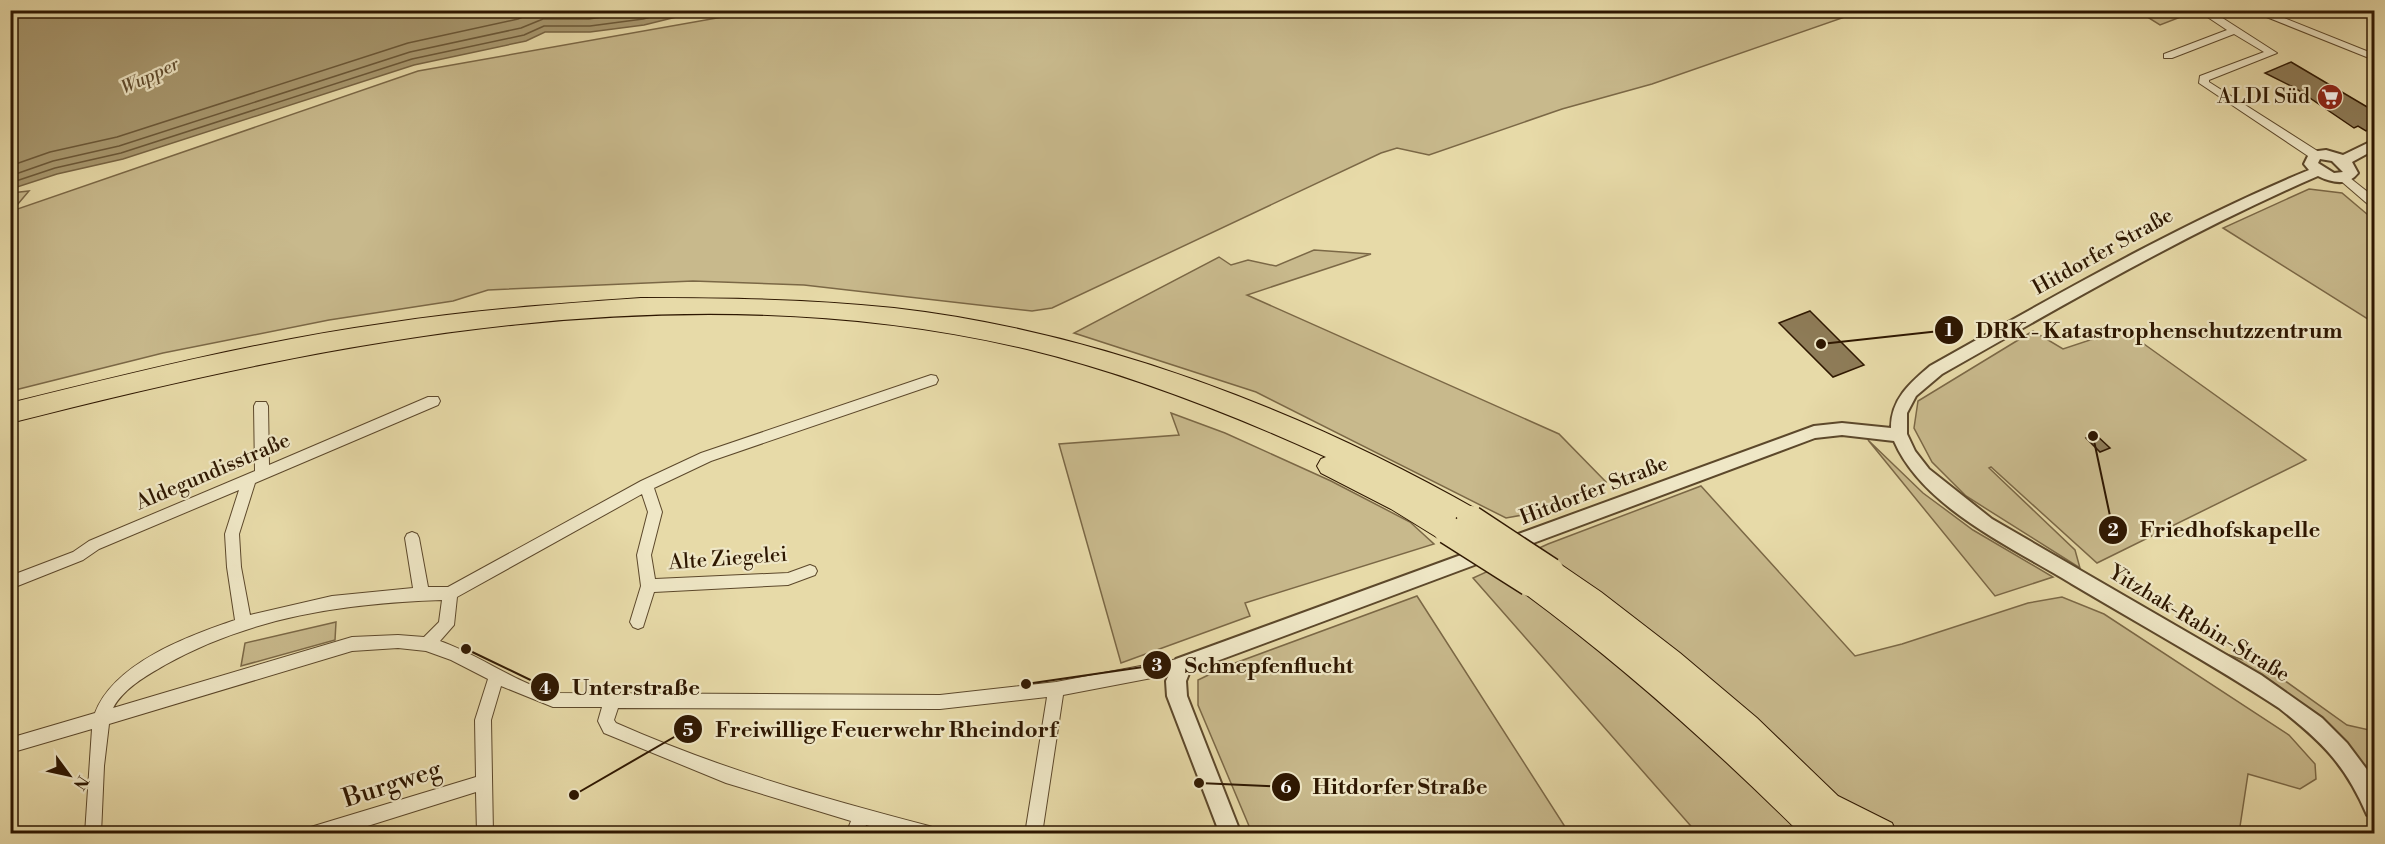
<svg xmlns="http://www.w3.org/2000/svg" width="2385" height="844" viewBox="0 0 2385 844" font-family="'Libre Bodoni',serif">
<style>
.green{fill:#c8b98c;stroke:#7b6846;stroke-width:1.5}
.water{fill:#a8986f;stroke:#776443;stroke-width:1.5}
.lines{fill:none;stroke-linecap:round;stroke-linejoin:round}
.shore{stroke:#6b5838;stroke-width:1.5}
.building{fill:#8e7c58;stroke:#2e1701;stroke-width:1.5}
.minor-casing{stroke:#5c482b;stroke-width:2}
.tertiary-casing{stroke:#5c482b;stroke-width:4}
.motorway-casing{stroke:#2e1701;stroke-width:2}
.minor{fill:#efe7c6;fill-rule:evenodd}
.tertiary{fill:#efe7c6;fill-rule:evenodd}
.motorway{fill:#e7daa8;fill-rule:evenodd}
.motorway-bridge-casing{stroke:#2e1701;stroke-width:31;stroke-linecap:butt}
.motorway-bridge{stroke:#e7daa8;stroke-width:28}
.labels{text-anchor:middle;dominant-baseline:central;stroke-width:4.5;stroke-linejoin:round;paint-order:stroke}
.far-water-label{font-size:18px;font-style:italic;fill:#5f4b2d;stroke:#efe7c6}
.poi-label{font-size:21px;fill:#2e1701;stroke:#efe7c6;text-anchor:end}
.street-label{font-size:21px;fill:#2e1701;stroke:#efe7c6}
.near-street-label{font-size:26px;fill:#2e1701;stroke:#efe7c6}
.leader{fill:none;stroke:#2e1701;stroke-width:2}
.callout-dot{fill:#2e1701;stroke:#efe7c6;stroke-width:2}
.mark-label{font-size:18px;text-anchor:middle;font-weight:bold;fill:#fff}
.callout-label{font-size:22px;text-anchor:middle;font-weight:bold;fill:#2e1701;stroke:#efe7c6;stroke-width:4.5;stroke-linejoin:round;paint-order:stroke}
</style>
<rect width="100%" height="100%" fill="#e7daa8"/>
<filter id="stains"><feTurbulence type="fractalNoise" baseFrequency=".00333" numOctaves="4"/><feColorMatrix values="0 0 0 0 .2 0 0 0 0 .09 0 0 0 0 .02 0 0 0 .5 -.17"/></filter>
<radialGradient id="worn" r=".72"><stop offset=".6" stop-color="#630" stop-opacity="0"/><stop offset="1" stop-color="#630" stop-opacity=".3"/></radialGradient>
<!-- green -->
<g class="green">
<polygon points="762,10 1862,10 1862,11 1652,84 1562,109 1429,155 1397,148 1381,153 1052,308 1032,311 804,285 693,281 488,290 453,301 329,320 163,353 11,391 11,193 29,191 12,211 418,71"/>
<polygon points="2155,11 2196,11 2160,25 2144,15"/>
<polygon points="2309,189 2342,193 2374,220 2374,323 2223,228"/>
<polygon points="1314,250 1371,254 1247,295 1559,434 1606,482 1528,514 1506,518 1256,392 1074,333 1219,257 1231,265 1248,260 1276,266"/>
<polygon points="2123,329 2306,460 2097,563 1991,467 1989,468 2075,550 2080,568 1966,496 1932,462 1914,428 1918,401 2033,331 2063,349"/>
<polygon points="1171,413 1225,433 1331,481 1410,522 1434,544 1245,603 1250,616 1121,663 1059,444 1179,435"/>
<polygon points="1868,440 1923,493 1973,530 2053,577 1995,596"/>
<polygon points="1701,486 1855,656 1902,644 2028,603 2062,597 2104,614 2289,735 2315,764 2316,779 2300,789 2248,774 2239,833 1697,833 1473,578 1548,544"/>
<polygon points="1417,596 1569,833 1252,833 1198,705 1198,680 1227,666"/>
<polygon points="336,622 335,640 241,666 245,643"/>
<polygon points="2223,653 2267,668 2347,725 2374,731 2374,780 2363,766 2223,655"/>
</g>
<!-- water -->
<polygon class="water" points="11,10 701,10 701,11 644,25 590,32 545,32 526,41 414,65 123,159 57,174 11,189"/>
<g class="lines">
<!-- shore -->
<g class="shore">
<polyline points="10,166 50,152 117,137 408,43 518,19 539,10"/>
<polyline points="10,176 53,161 119,146 410,52 521,28 543,19 589,19 646,10"/>
<polyline points="10,183 55,168 121,153 412,59 524,35 544,26 590,26 643,19 678,10"/>
</g>
</g>
<!-- building -->
<g class="building">
<polygon points="2291,62 2374,111 2374,127 2366,131 2358,126 2354,128 2295,88 2265,73"/>
<polygon points="1810,311 1864,365 1833,377 1779,323"/>
<polygon points="2095,434 2110,448 2100,452 2086,438"/>
</g>
<g class="lines">
<!-- minor casing -->
<g class="minor-casing">
<g id="minor">
<polygon points="2129,10 2154,10 2139,17"/>
<polygon points="2197,10 2210,10 2277,53 2209,80 2209,82 2319,152 2319,158 2311,158 2199,83 2200,76 2264,52 2234,34 2172,58 2164,58 2164,54 2227,30"/>
<polygon points="2249,10 2264,10 2374,54 2374,60"/>
<polygon points="2345,174 2374,197 2374,207 2370,206 2341,181 2341,175"/>
<path d="M931 375 936 376 938 380 936 384 711 461 654 488 662 512 651 555 655 579 788 573 810 565 815 567 817 571 815 575 788 585 654 592 643 627 638 629 633 627 630 622 641 586 637 555 648 512 642 494 457 597 454 625 440 641C479 655 513 681 553 693L940 695 1056 682 1183 658 1188 660 1191 665 1188 670 1183 672 1063 695 1042 834H1025L1047 697 940 709 618 708 614 720 616 723C717 768 822 798 929 826L935 828 937 834H896L866 825 863 834H846L851 821 726 783 604 733 598 721 602 707H553L501 686 491 720 493 834H477L476 792 342 834H306L308 828 314 826 476 777 475 720 488 679 451 660 426 651 398 648 352 651 109 724 104 766 101 834H85L92 729 10 753V738L95 713C114 663 188 636 235 620L227 567 225 534 239 490 99 549 83 560 10 589V576L73 552 89 541 255 471 254 406 256 402H266L268 406 269 465 428 397H438L440 401 438 405 255 483 239 534 241 567 250 615 332 596 413 588 405 538 407 534 412 532 417 534 419 538 428 587H448L641 481 701 453ZM442 600 439 622 424 637 398 635 352 637 113 708C124 688 146 676 165 665 250 617 346 603 442 600Z"/>
</g>
</g>
<!-- tertiary casing -->
<g class="tertiary-casing">
<path id="tertiary" d="M2374 140V150L2352 162 2358 173C2348 186 2332 183 2318 176 2187 233 2065 304 1942 374L1916 396 1907 413V434L1915 451 1929 469 1992 519 2261 675 2322 718 2347 743 2368 771 2374 786V818L2367 815C2345 764 2322 742 2279 708 2212 664 2141 625 2072 584 2012 547 1923 508 1894 441L1842 435 1815 438 1190 671 1186 681 1187 696 1241 834H1220L1167 696 1166 681 1176 659 1814 426 1842 423 1891 428C1891 399 1910 383 1930 366 2055 296 2177 225 2309 170L2304 164 2310 152 2326 150 2343 155ZM2320 159 2332 161 2343 172 2334 173 2318 163Z"/>
</g>
<!-- motorway casing -->
<g class="motorway-casing">
<g id="motorway">
<path d="M641 298C725 298 810 299 894 308 1096 331 1305 411 1481 512L1485 520 1481 528 1471 531 1460 527 1458 538 1448 541 1438 538 1391 509 1321 473 1317 466 1321 459 1326 457C1229 413 1130 374 1027 349 689 269 340 339 10 423V403C135 372 260 341 388 323 472 310 556 304 641 298Z"/>
<path d="M1550 560 1560 564 1601 592 1680 653 1757 718 1838 796 1892 823 1897 834H1801C1712 746 1621 664 1520 590L1516 582 1520 574 1530 570 1536 572 1540 564Z"/>
</g>
</g>
<!-- minor -->
<use href="#minor" class="minor"/>
<!-- tertiary -->
<use href="#tertiary" class="tertiary"/>
<!-- motorway -->
<use href="#motorway" class="motorway"/>
<!-- motorway-bridge casing -->
<g class="motorway-bridge-casing">
<g id="motorway-bridge">
<polyline points="1471,520 1550,572"/>
<polyline points="1448,530 1530,582"/>
</g>
</g>
<!-- motorway-bridge -->
<use href="#motorway-bridge" class="motorway-bridge"/>
</g>
<!-- icons -->
<defs>
<g id="supermarket-disc" transform="scale(1.35)"><circle r="9.5" fill="#8f2418" stroke="#efe7c6"/><path d="M-6-5.5h2.5l.6 2H6L4.5 2H-2.5L-4.4-4H-6ZM-1.5 3.2a1.3 1.3 0 1 0 .1 0ZM3 3.2a1.3 1.3 0 1 0 .1 0Z" fill="#fff"/></g>
</defs>
<g fill-rule="evenodd">
<use href="#supermarket-disc" x="2330" y="97"/>
</g>
<g class="labels">
<!-- far-water labels -->
<g class="far-water-label">
<text transform="translate(150 76) rotate(-25)">Wupper</text>
</g>
<!-- poi labels -->
<g class="poi-label">
<text x="2310" y="97">ALDI Süd</text>
</g>
<!-- street labels -->
<g class="street-label">
<text transform="translate(2103 252) rotate(-29)">Hitdorfer Straße</text>
<text transform="translate(213 472) rotate(-23)">Aldegundisstraße</text>
<text transform="translate(1594 491) rotate(-21)">Hitdorfer Straße</text>
<text transform="translate(728 559) rotate(-4)">Alte Ziegelei</text>
<text transform="translate(2199 624) rotate(31)">Yitzhak-Rabin-Straße</text>
</g>
<!-- near-street labels -->
<g class="near-street-label">
<text transform="translate(392 784) rotate(-18)">Burgweg</text>
</g>
</g>
<!-- callouts -->
<path class="leader" d="M1821 344L1949 330M2093 436L2113 530M1026 684L1157 665M466 649L545 687M574 795L688 729M1199 783L1286 787"/>
<g class="callout-dot">
<circle cx="1821" cy="344" r="6"/>
<circle cx="2093" cy="436" r="6"/>
<circle cx="1026" cy="684" r="6"/>
<circle cx="466" cy="649" r="6"/>
<circle cx="574" cy="795" r="6"/>
<circle cx="1199" cy="783" r="6"/>
<circle cx="1949" cy="330" r="15"/>
<circle cx="2113" cy="530" r="15"/>
<circle cx="1157" cy="665" r="15"/>
<circle cx="545" cy="687" r="15"/>
<circle cx="688" cy="729" r="15"/>
<circle cx="1286" cy="787" r="15"/>
</g>
<g class="mark-label">
<text x="1949" y="336">1</text>
<text x="2113" y="536">2</text>
<text x="1157" y="671">3</text>
<text x="545" y="694">4</text>
<text x="688" y="736">5</text>
<text x="1286" y="793">6</text>
</g>
<g class="callout-label">
<text x="2159" y="338">DRK - Katastrophenschutzzentrum</text>
<text x="2230" y="537">Friedhofskapelle</text>
<text x="1269" y="673">Schnepfenflucht</text>
<text x="636" y="695">Unterstraße</text>
<text x="886" y="737">Freiwillige Feuerwehr Rheindorf</text>
<text x="1400" y="794">Hitdorfer Straße</text>
</g>
<!-- margin -->
<rect width="2385" height="844" fill="none" stroke="#e7daa8" stroke-width="36"/>
<rect x="12" y="12" width="2361" height="820" fill="none" stroke="#2e1701" stroke-width="3"/>
<rect x="18" y="18" width="2349" height="808" fill="none" stroke="#2e1701" stroke-width="1.5"/>
<!-- north arrow -->
<g transform="translate(69 775) rotate(123)" stroke="#efe7c6" stroke-width="4.5" paint-order="stroke">
<path d="M0-4.5L10 22L0 15L-10 22Z" fill="#2e1701"/>
<text y="-9" font-size="16" font-weight="bold" text-anchor="middle" fill="#2e1701">N</text>
</g>
<rect width="100%" height="100%" filter="url(#stains)"/>
<rect width="100%" height="100%" fill="url(#worn)"/>
</svg>
